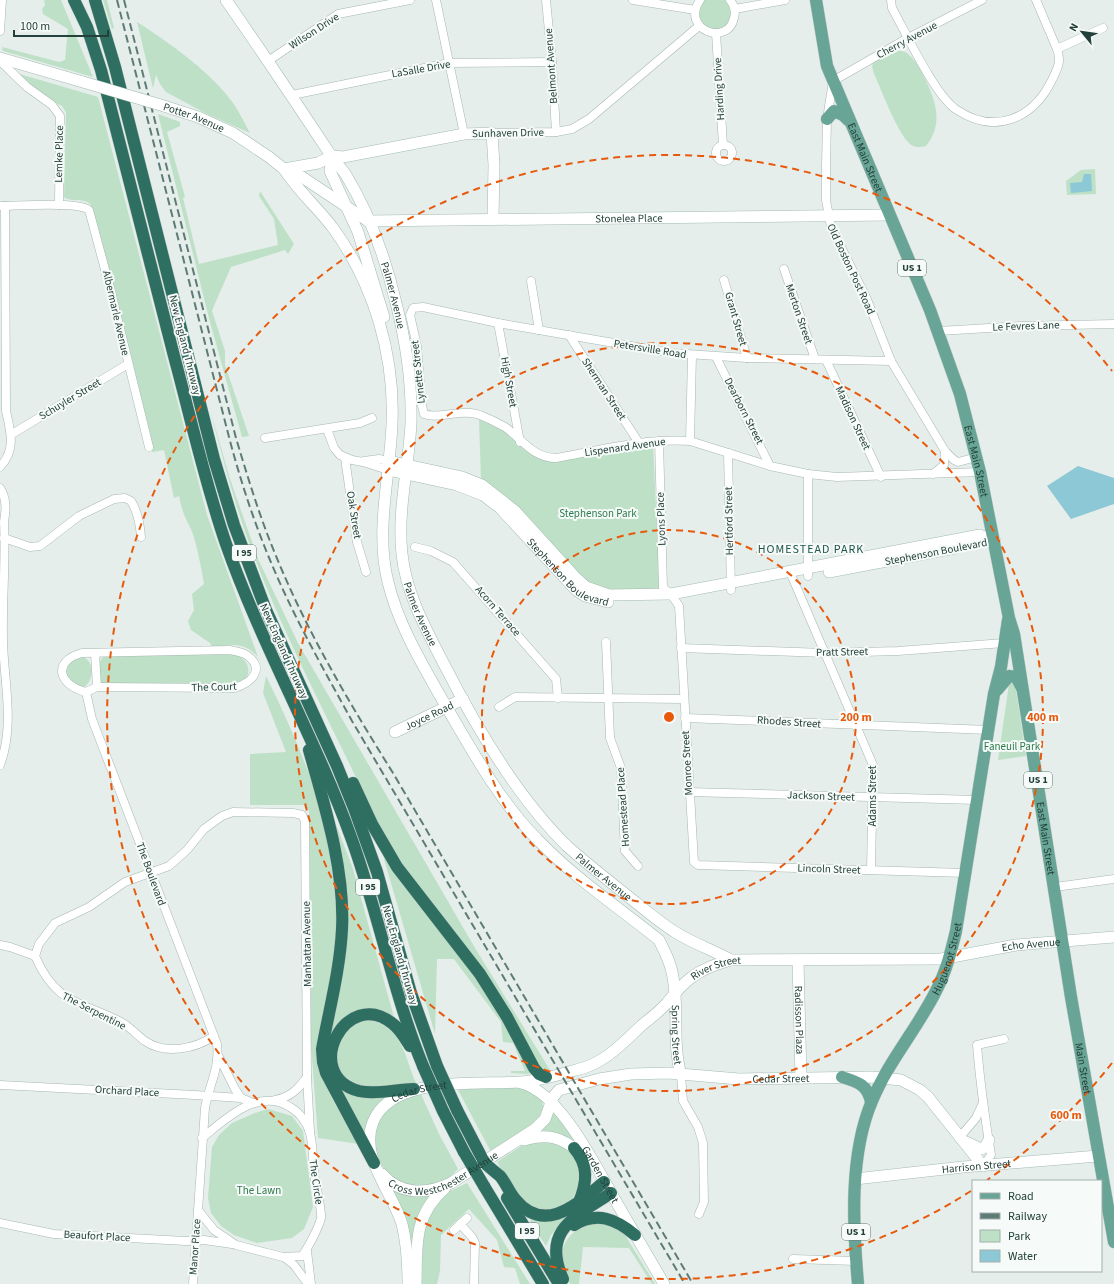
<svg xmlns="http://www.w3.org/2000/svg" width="1114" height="1284" viewBox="0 0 1114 1284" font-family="'Source Sans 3',sans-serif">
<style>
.green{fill:#bde0c7}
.water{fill:#8cc8d5}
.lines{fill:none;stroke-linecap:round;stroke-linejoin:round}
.street-casing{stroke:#a7b7b2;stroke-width:9}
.secondary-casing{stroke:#a3bbb3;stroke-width:12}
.primary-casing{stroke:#c1cac8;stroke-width:13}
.highway-casing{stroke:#c1cac8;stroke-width:13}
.street{stroke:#fff;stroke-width:8}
.secondary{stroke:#fff;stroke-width:11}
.primary{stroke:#68a596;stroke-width:12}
.highway{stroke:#2e6f62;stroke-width:12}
.rail{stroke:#5e7c75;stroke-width:2;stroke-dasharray:8 4;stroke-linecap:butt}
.secondary-bridge-casing{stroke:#a3bbb3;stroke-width:12;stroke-linecap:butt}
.highway-bridge-casing{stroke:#c1cac8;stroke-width:13;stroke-linecap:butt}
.secondary-bridge{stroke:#fff;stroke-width:11}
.highway-bridge{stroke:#2e6f62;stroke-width:12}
.ring{fill:none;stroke:#e8590c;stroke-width:2;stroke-dasharray:7 5}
.labels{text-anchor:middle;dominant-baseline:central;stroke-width:4;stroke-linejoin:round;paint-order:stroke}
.shield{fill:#f6faf8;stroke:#627873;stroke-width:1}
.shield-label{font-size:10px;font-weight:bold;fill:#23413a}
.street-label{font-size:11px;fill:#23413a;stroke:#f6faf8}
.park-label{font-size:11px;fill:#2b7a4b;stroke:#f6faf8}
.neighbourhood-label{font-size:12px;letter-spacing:1px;fill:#1e5548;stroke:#f6faf8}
.centre{fill:#e8590c;stroke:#f6faf8;stroke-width:2}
.ring-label{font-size:12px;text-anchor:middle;font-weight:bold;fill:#e8590c;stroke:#f6faf8;stroke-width:4;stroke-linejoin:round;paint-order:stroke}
</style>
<rect width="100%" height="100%" fill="#e5eeea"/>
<!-- green -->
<g class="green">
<polygon points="44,0 61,0 93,77 3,51 2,47 59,62 65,60 68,29 43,14 42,9 45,5"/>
<polygon points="103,0 107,0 114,28 112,29"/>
<path d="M702 0H727C738 15 730 26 714 31L699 23 698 5Z"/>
<path d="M137 22C168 42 207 69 230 99 238 109 244 122 250 133L205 113 166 92 160 84 156 75 153 88Z"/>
<path d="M892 51C896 51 901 50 905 52 918 58 935 97 936 111 938 124 934 136 926 146 921 147 918 148 913 146 899 139 882 90 874 74L872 66 875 60Z"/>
<path d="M13 72 98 97 207 515 258 657C243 641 232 645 212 647L210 643 191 630 188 621 194 610 192 594 204 584C202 571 196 540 191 529 185 518 181 508 179 496L174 498 164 450 152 452 91 205C85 197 71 203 64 197L66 112 62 106 45 98Z"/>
<polygon points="158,114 180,122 180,126 167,132 185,197 183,198 199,264 278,245 274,219 259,196 260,191 294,244 288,254 285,250 231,267 213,308 212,311 225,351 225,365 249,436 242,437 210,322"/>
<polygon points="1095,169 1096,194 1067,195 1066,181 1081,170"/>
<path d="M210 409 230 479 258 559 298 643 475 948 550 1070H541L435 908 397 857 380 828C336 732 282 636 247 537 232 495 221 452 210 409Z"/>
<polygon points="479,418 504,430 542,459 653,444 660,593 614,593 588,583 481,481"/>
<path d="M235 654C244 657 253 668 246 678 242 682 235 683 230 684L106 685 102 684C96 677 97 659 106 655Z"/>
<path d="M81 656C96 661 94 681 83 688L77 687 66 676 67 663Z"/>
<path d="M266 676C304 753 340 840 338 927 338 940 334 954 332 966 327 995 322 1024 317 1053 320 1086 343 1116 359 1144L318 1138 311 1044 309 810 303 805H250V754L286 752 263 693Z"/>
<polygon points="1012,683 1015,684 1026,756 998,760 1009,684"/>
<polygon points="329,806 353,869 395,1021 367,1011 327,1044 347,923"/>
<polygon points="387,857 467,964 510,1032 530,1073 528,1074 511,1073 511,1071 525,1071 513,1043 503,1042 501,1022 454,959 437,959 435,1034 384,859"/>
<path d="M369 1020C403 1027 404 1056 416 1083 398 1085 377 1090 360 1085 351 1082 338 1073 336 1063 334 1048 342 1027 357 1022 360 1020 365 1021 369 1020Z"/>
<path d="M474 1088C490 1088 508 1086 524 1088 530 1088 538 1094 541 1099 554 1122 506 1143 491 1152L458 1090Z"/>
<path d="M345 1090 386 1096C374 1109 368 1119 365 1136L341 1092Z"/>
<path d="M420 1092 439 1134 458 1169C454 1173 449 1178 444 1181 437 1185 429 1186 421 1187 374 1189 359 1124 396 1099 402 1096 413 1094 420 1092Z"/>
<polygon points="268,1109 292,1116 303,1131 313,1207 304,1229 292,1238 257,1243 234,1235 221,1226 211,1213 208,1198 212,1147 219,1135 232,1123 255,1113"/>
<polygon points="554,1113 578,1143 542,1132 551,1115"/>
<path d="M540 1139C570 1141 588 1168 574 1196 571 1201 564 1209 558 1210 551 1212 541 1210 534 1210L515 1193 497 1162 521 1146Z"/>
<path d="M467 1183 530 1284H520L515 1268 504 1267 497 1240 469 1209 441 1235 440 1271 437 1284H422C423 1253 419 1214 447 1193 453 1189 461 1186 467 1183Z"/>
<polygon points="392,1190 414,1197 431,1196 413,1256"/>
<polygon points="562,1217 564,1220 551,1235 546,1246 530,1221 534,1218"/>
<path d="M594 1222 607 1223 625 1235 655 1284H652L629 1248 583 1247 579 1284H570C554 1255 562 1232 594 1222Z"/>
</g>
<!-- water -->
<g class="water">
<polygon points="1084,174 1091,174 1092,191 1071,193 1070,183 1082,182"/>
<polygon points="1078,466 1114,478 1114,504 1071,519 1047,486"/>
</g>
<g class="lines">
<!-- street casing -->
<g class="street-casing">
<g id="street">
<polyline points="436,0 464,134"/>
<polyline points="546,0 552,62 556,132"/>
<polyline points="633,0 695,10"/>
<path d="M700 0C680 30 728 47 734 18 736 11 734 5 730 0"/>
<path d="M891 0 892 8C906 33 935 96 957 110 995 135 1033 119 1052 80 1057 69 1062 62 1057 49L1036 0"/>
<polyline points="735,9 785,0"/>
<polyline points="0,31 2,0"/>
<polyline points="716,33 723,145"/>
<polyline points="1057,49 1103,28"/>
<polyline points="0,61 27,87 52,105 60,116 59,205"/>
<polyline points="268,61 338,14 410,0"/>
<polyline points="292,95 449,63 552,62"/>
<polyline points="492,133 556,132 572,129 589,119 699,26"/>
<circle cx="724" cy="153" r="8"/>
<path d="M0 206C17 206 78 201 89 210L110 288 149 447"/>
<polyline points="784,269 815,359"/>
<polyline points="724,280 747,358"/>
<polyline points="531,281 539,330"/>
<polyline points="498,323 520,442"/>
<polyline points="939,331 1021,326 1114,324"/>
<polyline points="569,335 639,443"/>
<polyline points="716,357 770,466"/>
<polyline points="826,360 881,477"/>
<path d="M891 361 747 358 672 353 498 323 423 307 413 308 410 315 417 346 422 406 424 414C439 420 464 407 482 416 490 419 498 423 505 427 522 439 533 458 556 458 600 450 645 438 690 441L770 466 808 474 837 477 980 472"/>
<polyline points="327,429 334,448 340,455 352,460 363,462 388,470"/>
<polyline points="12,434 128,364"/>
<polyline points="265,438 360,423 372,418"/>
<polyline points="659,441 663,588 671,594 679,606 694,862 698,865 966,873"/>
<polyline points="690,441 692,355"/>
<polyline points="728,453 731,590"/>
<polyline points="977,457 958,462 954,460 945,451 891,361 866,297 831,227 826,200 826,167 827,119 833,81 908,38 982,0"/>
<polyline points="345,458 357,542 366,572"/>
<polyline points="364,461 379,459 389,461"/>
<path d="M0 467C16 450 11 433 6 411L5 206"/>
<polyline points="933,474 944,465 945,451"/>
<path d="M0 488C7 499 6 510 4 522 6 562 2 601 3 641 4 682 15 725 0 765"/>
<path d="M4 538 30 547 40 546 79 516 114 499 125 498 131 501C138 512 140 524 141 537"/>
<polyline points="415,547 431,551 453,562 556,679 558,698"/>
<polyline points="790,572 873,765 871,870"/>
<polyline points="808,576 808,474"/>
<polyline points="606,642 610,738 621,768 625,851 638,866"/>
<polyline points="681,648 825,653 898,651 1004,643"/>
<path d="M229 650C235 651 243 652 248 656 266 670 250 683 235 688L97 687 86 692C58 685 52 661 82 653Z"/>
<polyline points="95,653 97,687"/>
<path d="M86 692 92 719 217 1044C220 1068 209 1085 205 1108L193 1284"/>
<polyline points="499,707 515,697 684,699"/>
<polyline points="685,718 989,730"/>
<polyline points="688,792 977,800"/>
<polyline points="1055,887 1114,879"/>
<path d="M0 945 10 947 35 956C56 1004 79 1001 121 1022 130 1027 137 1035 145 1041 165 1055 195 1049 214 1036"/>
<polyline points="35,956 39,944 55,923 89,907 125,882 169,866 187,850 204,829 222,816 233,812 293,813 302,815 305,821 307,1077 310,1132"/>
<polyline points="218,1055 235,1089 241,1098"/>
<polyline points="681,1075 683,1101 698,1127 703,1143 704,1202 699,1214"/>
<polyline points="0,1085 195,1095 241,1098 253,1103"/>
<path d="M275 1100C291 1097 298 1089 307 1077"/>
<polyline points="960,1137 976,1118 982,1105"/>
<path d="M983 1166 991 1155C985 1118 980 1082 977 1045L1004 1039"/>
<path d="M198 1210 214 1230 236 1245 283 1257 302 1256C308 1248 319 1227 321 1218 322 1208 315 1184 314 1172 313 1160 313 1145 310 1133 307 1122 299 1112 290 1107 258 1087 226 1119 202 1138"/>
<polyline points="0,1223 54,1234 186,1241 204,1240 232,1244"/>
<polyline points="460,1224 472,1237 475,1243 474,1284"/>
<polyline points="454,1230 467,1218"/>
<polyline points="307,1251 311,1284"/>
<polyline points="284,1257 294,1265 308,1284"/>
<polyline points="793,1259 856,1261"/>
</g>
</g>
<!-- secondary casing -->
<g class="secondary-casing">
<g id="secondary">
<path id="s1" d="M226 0C262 52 297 104 332 157 336 163 342 169 346 175 369 213 386 260 396 303 406 342 412 382 411 423 409 466 397 511 402 554 406 594 427 631 445 666 476 727 518 798 567 846 587 864 608 880 629 897 644 909 659 922 675 932 692 943 713 950 731 960"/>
<polyline points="0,58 83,82"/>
<path id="s2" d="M164 106 198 117 233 133 269 157 284 169 302 177 368 221"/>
<polyline points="332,156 330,171 358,232 384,317"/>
<path id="s3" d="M284 169C298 191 318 208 333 228 374 284 395 356 392 424 390 476 375 531 388 582 398 624 422 664 443 701 470 747 499 801 537 839 573 877 618 907 659 940 665 952 671 963 673 977 679 1010 672 1043 681 1075"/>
<polyline points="284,169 318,163 332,156 343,157 464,134 492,133 494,165 493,219"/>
<path id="s4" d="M368 221 890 215"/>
<polyline points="389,461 462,477 482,485 515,511 574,576 586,587 609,595 671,594 980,535 995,541"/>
<path id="s5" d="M388 470 457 485 483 495 500 508 576 590 585 596 608 602"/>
<polyline points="829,572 955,548"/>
<path id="s6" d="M395 732 463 699"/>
<path id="s7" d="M798 961 801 1078"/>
<path id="s8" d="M521 1083C561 1092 598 1171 618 1205 633 1231 648 1257 664 1284"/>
<path d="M524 1140C547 1133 563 1137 581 1154"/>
<polyline points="966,1142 981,1149 985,1147 989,1140"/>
<path id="s9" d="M382 1174C401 1196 428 1194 451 1183L535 1129 545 1119 553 1097 559 1090 599 1079 631 1074 668 1073 739 1079 872 1077 901 1080 920 1090 928 1097 983 1166"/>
<path id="s10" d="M855 1179 963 1167 1098 1156"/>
<path id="s11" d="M408 1284C408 1264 407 1244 402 1224 392 1191 359 1157 373 1122 391 1075 478 1085 520 1082 539 1081 557 1075 576 1070 604 1064 622 1044 642 1025 651 1018 660 1011 667 1003 675 993 682 984 692 977 704 968 717 964 731 960L941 959 1016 945 1114 937"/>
<path d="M416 1284C417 1245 413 1216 445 1188"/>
</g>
</g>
<!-- primary casing -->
<g class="primary-casing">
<g id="primary">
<path id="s12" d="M816 0 827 66 930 310 960 394 980 472 1009 618 1014 634 1071 997 1114 1242"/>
<polyline points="827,119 834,111 843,115 848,120"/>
<polyline points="997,690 1009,676 1016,677 1022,688"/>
<path d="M842 1077C858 1082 868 1085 871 1102"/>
<path id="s13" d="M858 1284C853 1227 849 1155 872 1101 888 1062 917 1029 936 991 946 972 951 952 956 931L994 694 1001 667 1008 620"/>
</g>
</g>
<!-- highway casing -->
<g class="highway-casing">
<g id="highway">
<path d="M74 0 87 27 101 70C126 166 150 261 174 356 191 419 205 483 226 544 262 646 316 739 352 840 379 915 393 993 423 1066"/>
<polyline points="95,0 115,67 214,459 234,525 266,610 337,766 354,808 377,872 411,993 437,1066"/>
<path d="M309 750C325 807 345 870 342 929 340 970 329 1010 322 1049L323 1062 326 1073 374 1163"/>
<polyline points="353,783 372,824 397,867 480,974 507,1017 534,1068 539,1074 546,1077"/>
<path d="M410 1046C405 1038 400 1029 393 1024 346 985 300 1075 359 1091 376 1095 397 1089 414 1089"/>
<polyline points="457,1110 483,1160"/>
<polyline points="443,1111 464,1152"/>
<path d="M574 1148C589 1165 587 1183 579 1202"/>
<path d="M486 1164C490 1168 495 1172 500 1176 506 1183 509 1192 515 1199 545 1236 578 1203 604 1182"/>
<polyline points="484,1186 543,1284"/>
<polyline points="507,1198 559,1284"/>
<path d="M574 1225C597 1211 616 1219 635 1235"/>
<path d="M563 1279C541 1230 575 1217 611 1193"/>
</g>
</g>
<!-- street -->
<use href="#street" class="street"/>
<!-- secondary -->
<use href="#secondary" class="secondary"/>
<!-- primary -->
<use href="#primary" class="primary"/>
<!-- highway -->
<use href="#highway" class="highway"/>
<!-- rail -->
<g class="rail">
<path d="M117 0 230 441C241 482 254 522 270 560 293 616 323 668 352 721L685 1284"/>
<path d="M124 0 236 438C248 478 260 518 276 556 307 632 350 704 393 773L693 1284"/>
</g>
<!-- secondary-bridge casing -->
<g class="secondary-bridge-casing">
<polyline id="secondary-bridge" points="83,82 164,106"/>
</g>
<!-- highway-bridge casing -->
<g class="highway-bridge-casing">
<g id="highway-bridge">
<polyline points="423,1066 443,1111"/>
<polyline points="437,1066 457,1110"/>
<polyline points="464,1152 484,1186"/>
<polyline points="483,1160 486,1164"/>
</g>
</g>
<!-- secondary-bridge -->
<use href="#secondary-bridge" class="secondary-bridge"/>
<!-- highway-bridge -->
<use href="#highway-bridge" class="highway-bridge"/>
</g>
<!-- distance rings -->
<g class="ring">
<circle cx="669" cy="717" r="187"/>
<circle cx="669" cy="717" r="374"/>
<path d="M1112 1063A562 562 0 0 1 987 1180M971 1191A562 562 0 1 1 1112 371"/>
</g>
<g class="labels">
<!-- shield labels -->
<g class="shield">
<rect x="898" y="260" width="28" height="16" rx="3"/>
<rect x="232" y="545" width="24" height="16" rx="3"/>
<rect x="1024" y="772" width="28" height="16" rx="3"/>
<rect x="356" y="879" width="24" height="16" rx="3"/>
<rect x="515" y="1223" width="24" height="16" rx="3"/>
<rect x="842" y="1224" width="28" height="16" rx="3"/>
</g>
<g class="shield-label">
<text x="912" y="268">US 1</text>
<text x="244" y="553">I 95</text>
<text x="1038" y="780">US 1</text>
<text x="368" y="887">I 95</text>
<text x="527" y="1231">I 95</text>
<text x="856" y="1232">US 1</text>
</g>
<!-- street labels -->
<g class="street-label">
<text transform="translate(314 31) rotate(-33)">Wilson Drive</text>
<text transform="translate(907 40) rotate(-28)">Cherry Avenue</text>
<text transform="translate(551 66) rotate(-94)">Belmont Avenue</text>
<text transform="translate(421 69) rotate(-10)">LaSalle Drive</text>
<text transform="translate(719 89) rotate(-93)">Harding Drive</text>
<text stroke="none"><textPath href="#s2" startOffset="32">Potter Avenue</textPath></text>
<text transform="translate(508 133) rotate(-1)">Sunhaven Drive</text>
<text transform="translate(59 154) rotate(-89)">Lemke Place</text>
<text stroke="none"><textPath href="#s12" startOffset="166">East Main Street</textPath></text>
<text stroke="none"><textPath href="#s4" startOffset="261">Stonelea Place</textPath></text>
<text transform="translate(851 269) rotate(65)">Old Boston Post Road</text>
<text stroke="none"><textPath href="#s1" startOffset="342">Palmer Avenue</textPath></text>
<text transform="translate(116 313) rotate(77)">Albermarle Avenue</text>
<text transform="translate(799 314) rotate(71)">Merton Street</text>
<text transform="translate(736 319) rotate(74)">Grant Street</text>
<text transform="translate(1026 326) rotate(-2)">Le Fevres Lane</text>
<text transform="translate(185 345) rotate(76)">New England Thruway</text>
<text transform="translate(650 349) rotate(9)">Petersville Road</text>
<text transform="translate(418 372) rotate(-96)">Lynette Street</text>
<text transform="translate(509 382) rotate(80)">High Street</text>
<text transform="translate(604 389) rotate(57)">Sherman Street</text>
<text transform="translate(70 399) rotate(-31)">Schuyler Street</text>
<text transform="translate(744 411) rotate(63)">Dearborn Street</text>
<text transform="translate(853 418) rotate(65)">Madison Street</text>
<text transform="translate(625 447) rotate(-8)">Lispenard Avenue</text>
<text stroke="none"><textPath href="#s12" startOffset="490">East Main Street</textPath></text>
<text transform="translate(354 515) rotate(81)">Oak Street</text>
<text transform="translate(661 519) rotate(-92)">Lyons Place</text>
<text transform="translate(729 521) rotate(-91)">Hertford Street</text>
<text transform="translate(936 552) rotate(-11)">Stephenson Boulevard</text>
<text stroke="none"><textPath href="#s5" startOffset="215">Stephenson Boulevard</textPath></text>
<text transform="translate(498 611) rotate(49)">Acorn Terrace</text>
<text stroke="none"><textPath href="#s1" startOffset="666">Palmer Avenue</textPath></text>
<text transform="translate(284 651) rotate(66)">New England Thruway</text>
<text transform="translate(842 652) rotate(-1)">Pratt Street</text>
<text transform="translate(214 687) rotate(-2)">The Court</text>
<text stroke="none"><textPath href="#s6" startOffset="38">Joyce Road</textPath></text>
<text transform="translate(789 722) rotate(4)">Rhodes Street</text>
<text transform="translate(687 763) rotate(-93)">Monroe Street</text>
<text transform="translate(821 796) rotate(2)">Jackson Street</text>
<text transform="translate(872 796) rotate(-90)">Adams Street</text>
<text transform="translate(623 807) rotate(-94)">Homestead Place</text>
<text stroke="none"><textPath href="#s12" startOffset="874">East Main Street</textPath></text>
<text transform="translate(829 869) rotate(2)">Lincoln Street</text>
<text transform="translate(151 874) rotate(70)">The Boulevard</text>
<text stroke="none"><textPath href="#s1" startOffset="990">Palmer Avenue</textPath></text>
<text transform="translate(307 944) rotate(-91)">Manhattan Avenue</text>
<text stroke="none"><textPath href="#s11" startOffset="882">Echo Avenue</textPath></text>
<text transform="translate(400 955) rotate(74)">New England Thruway</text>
<text stroke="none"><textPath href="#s13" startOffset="347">Huguenot Street</textPath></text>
<text stroke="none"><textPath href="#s11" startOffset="564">River Street</textPath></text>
<text transform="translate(94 1011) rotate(27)">The Serpentine</text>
<text stroke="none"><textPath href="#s7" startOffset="59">Radisson Plaza</textPath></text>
<text stroke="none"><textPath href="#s3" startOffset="999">Spring Street</textPath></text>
<text stroke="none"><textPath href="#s12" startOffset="1107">Main Street</textPath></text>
<text stroke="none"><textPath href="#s9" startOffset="446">Cedar Street</textPath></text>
<text transform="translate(127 1091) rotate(3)">Orchard Place</text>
<text stroke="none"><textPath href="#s11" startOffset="228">Cedar Street</textPath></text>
<text stroke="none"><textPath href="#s9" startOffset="70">Cross Westchester Avenue</textPath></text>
<text stroke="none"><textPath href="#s10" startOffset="122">Harrison Street</textPath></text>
<text stroke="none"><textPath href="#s8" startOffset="124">Garden Street</textPath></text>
<text transform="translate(316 1182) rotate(82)">The Circle</text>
<text transform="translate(97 1236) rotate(3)">Beaufort Place</text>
<text transform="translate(195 1247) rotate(-86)">Manor Place</text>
</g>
<!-- park labels -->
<g class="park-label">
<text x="598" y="513">Stephenson Park</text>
<text x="1012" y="746">Faneuil Park</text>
<text x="259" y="1190">The Lawn</text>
</g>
<!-- neighbourhood labels -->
<g class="neighbourhood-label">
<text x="811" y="549">HOMESTEAD PARK</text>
</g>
</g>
<circle cx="669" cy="717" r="6" class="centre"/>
<g class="ring-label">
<text x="856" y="721">200 m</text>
<text x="1043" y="721">400 m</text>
<text x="1066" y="1119">600 m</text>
</g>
<!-- legend -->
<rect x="972" y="1180" width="130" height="92" fill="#f6faf8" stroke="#a2b0ac"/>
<rect x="980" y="1193" width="20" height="6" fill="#68a596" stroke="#a2b0ac"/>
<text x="1008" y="1200" font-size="12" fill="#23413a">Road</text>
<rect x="980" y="1213" width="20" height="6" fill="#5e7c75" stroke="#a2b0ac"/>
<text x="1008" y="1220" font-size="12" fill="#23413a">Railway</text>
<rect x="980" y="1230" width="20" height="12" fill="#bde0c7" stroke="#a2b0ac"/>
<text x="1008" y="1240" font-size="12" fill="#23413a">Park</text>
<rect x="980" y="1250" width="20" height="12" fill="#8cc8d5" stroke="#a2b0ac"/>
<text x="1008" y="1260" font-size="12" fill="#23413a">Water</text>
<!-- north arrow -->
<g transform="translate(1082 32) rotate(299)" stroke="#f6faf8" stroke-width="3" paint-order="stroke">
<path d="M0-3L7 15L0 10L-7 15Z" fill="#23413a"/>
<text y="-6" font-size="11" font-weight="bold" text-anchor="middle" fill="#23413a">N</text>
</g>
<!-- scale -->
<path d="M14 30v6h94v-6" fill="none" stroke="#23413a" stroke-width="2"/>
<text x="20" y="30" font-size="12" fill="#23413a" stroke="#f6faf8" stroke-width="3" paint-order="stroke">100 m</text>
</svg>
